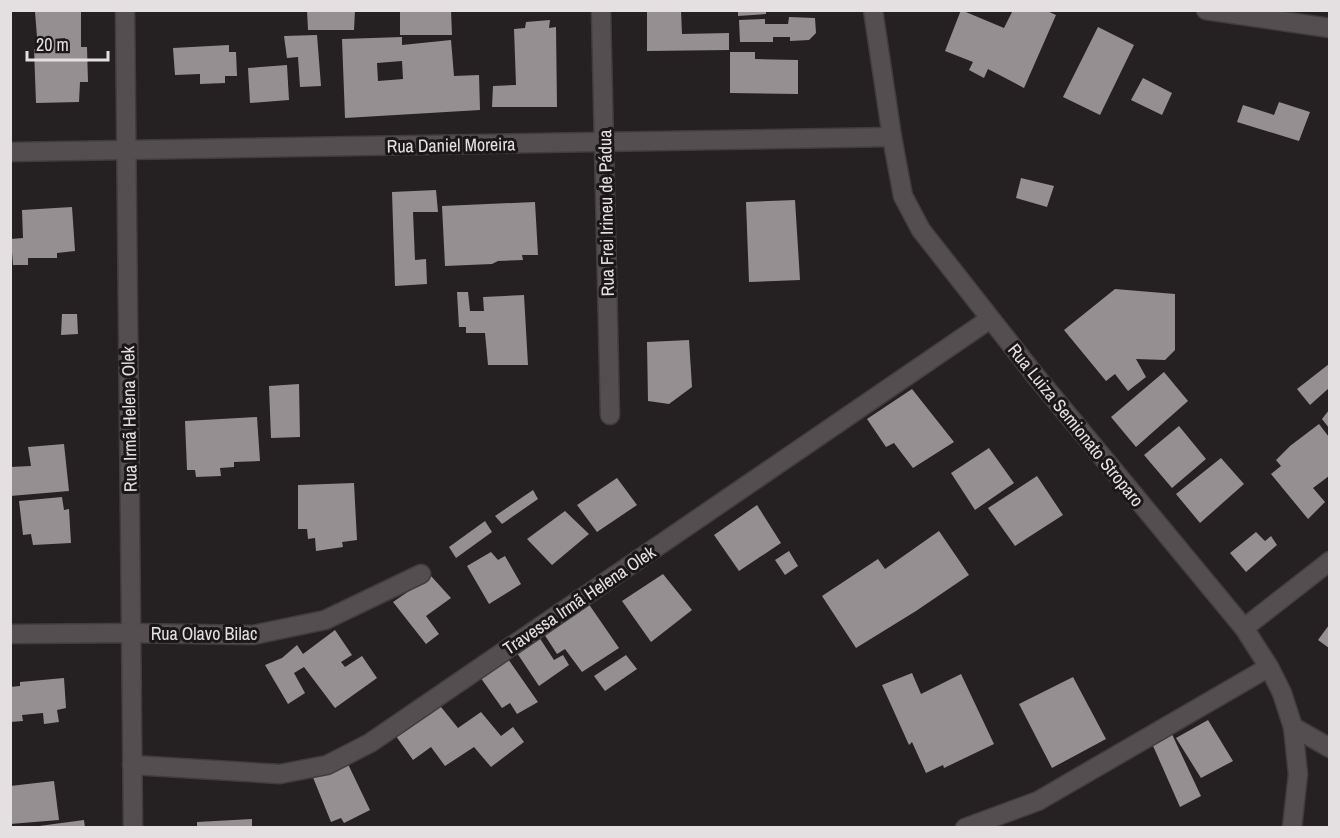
<svg xmlns="http://www.w3.org/2000/svg" width="1340" height="838" viewBox="0 0 1340 838" font-family="'Archivo Narrow',sans-serif">
<style>
.building{fill:#968f92;fill-rule:evenodd}
.lines{fill:none;stroke-linecap:round;stroke-linejoin:round}
.minor-casing{stroke:#413d3f;stroke-width:21}
.minor{stroke:#544e51;stroke-width:18}
.labels{text-anchor:middle;dominant-baseline:central;stroke-width:6;stroke-linejoin:round;paint-order:stroke}
.street-label{font-size:18px;fill:#e4e0e2;stroke:#1b1719}
</style>
<rect width="100%" height="100%" fill="#252022"/>
<!-- building -->
<g class="building">
<path d="M42 10 81 11V47H87L88 82H80L79 102 36 103 34 49H38L35 12ZM65 38 66 48 57 49 56 39Z"/>
<polygon points="307,10 355,10 354,30 308,30"/>
<polygon points="400,10 451,10 452,35 400,35"/>
<polygon points="647,10 681,10 682,34 729,33 729,50 647,51"/>
<polygon points="738,10 766,10 766,14 738,16"/>
<polygon points="961,10 1004,28 1013,10 1045,10 1056,15 1024,88 988,69 984,78 969,70 973,62 945,51"/>
<polygon points="789,17 815,18 816,33 809,40 790,41 790,37 773,37 773,42 740,42 739,20 765,19 765,24 788,24"/>
<polygon points="550,20 549,28 556,27 557,107 492,107 493,86 516,85 514,29 525,28 526,22"/>
<polygon points="1098,27 1134,45 1100,115 1063,97"/>
<polygon points="317,35 321,86 300,87 298,57 287,58 284,36"/>
<path d="M402 37V45L451 40 454 76 479 75 480 110 345 118 342 39ZM402 61 403 79 378 81 377 63Z"/>
<polygon points="229,45 229,52 236,52 237,76 225,76 225,83 200,84 200,74 175,75 173,48"/>
<polygon points="730,52 755,52 755,59 798,60 798,94 730,93"/>
<polygon points="287,65 289,100 250,103 248,68"/>
<polygon points="1143,78 1172,93 1162,115 1131,100"/>
<polygon points="1279,102 1310,112 1299,141 1237,122 1243,105 1274,115"/>
<polygon points="1021,178 1054,186 1047,207 1016,198"/>
<polygon points="436,190 438,212 413,212 415,260 426,259 427,284 395,286 392,192"/>
<polygon points="795,200 800,280 749,282 746,202"/>
<polygon points="535,202 538,255 522,255 523,260 498,261 492,264 445,266 442,206"/>
<polygon points="72,207 75,251 57,253 57,258 28,258 28,265 13,265 11,239 23,238 22,210"/>
<polygon points="1115,289 1175,294 1175,350 1165,360 1136,359 1146,377 1128,391 1115,374 1106,381 1064,330"/>
<polygon points="457,292 468,292 470,311 484,311 483,297 524,295 528,365 488,365 485,333 466,333 466,327 459,327"/>
<polygon points="62,314 77,314 78,334 61,335"/>
<polygon points="689,340 692,387 669,404 648,401 647,342"/>
<polygon points="1329,364 1329,388 1310,405 1297,389"/>
<polygon points="1164,372 1188,401 1136,447 1111,417"/>
<polygon points="299,384 300,437 271,438 269,386"/>
<polygon points="912,389 954,442 913,468 894,443 886,447 867,419"/>
<polygon points="1329,410 1329,428 1322,419"/>
<polygon points="257,417 260,461 234,462 234,467 220,468 221,476 196,477 195,470 187,470 185,421"/>
<polygon points="1319,424 1329,437 1329,476 1313,488 1325,502 1308,519 1271,474 1281,466 1276,460 1290,446"/>
<polygon points="1179,426 1206,459 1172,488 1144,455"/>
<polygon points="64,444 69,491 10,496 10,467 31,466 28,447"/>
<polygon points="989,448 1014,483 975,510 951,473"/>
<polygon points="1221,458 1244,484 1200,523 1176,494"/>
<polygon points="1037,476 1063,515 1015,546 988,508"/>
<polygon points="617,478 637,505 597,532 577,505"/>
<polygon points="354,483 357,540 342,542 343,547 316,551 315,538 308,539 307,529 298,529 298,485"/>
<polygon points="533,490 538,499 502,524 495,516"/>
<polygon points="62,497 64,510 69,509 71,543 33,545 31,534 23,535 19,501"/>
<polygon points="757,505 781,543 739,571 714,535"/>
<polygon points="565,511 589,534 552,565 527,539"/>
<polygon points="485,521 492,532 456,558 449,547"/>
<polygon points="939,531 969,575 916,611 856,648 822,596 878,559 885,569"/>
<polygon points="1256,532 1265,541 1271,536 1277,545 1246,572 1230,553"/>
<polygon points="789,551 798,566 785,575 775,560"/>
<polygon points="491,552 498,560 505,556 521,584 489,604 467,566"/>
<polygon points="663,574 692,610 651,642 622,601"/>
<polygon points="431,576 451,598 426,616 439,634 426,644 393,602"/>
<polygon points="588,603 619,648 582,672 565,649 557,654 544,634"/>
<polygon points="1329,625 1329,648 1318,640"/>
<polygon points="335,630 352,655 341,662 345,667 362,656 377,678 335,708 304,667 294,673 305,693 288,704 265,665 282,658 297,645 303,654"/>
<polygon points="537,634 554,660 563,655 569,665 539,686 515,650"/>
<polygon points="626,655 637,669 605,691 594,676"/>
<polygon points="506,656 538,702 517,714 510,703 502,708 478,674"/>
<polygon points="912,673 921,694 961,674 994,744 944,768 943,765 926,773 912,742 909,745 882,685"/>
<polygon points="1073,677 1106,739 1052,768 1019,704"/>
<polygon points="64,678 66,708 57,710 59,722 44,724 43,713 22,715 23,721 10,722 10,687 20,686 20,682"/>
<polygon points="437,702 458,728 481,712 501,736 513,727 524,742 491,767 474,747 445,766 431,747 413,760 393,732"/>
<polygon points="1208,720 1233,761 1201,778 1176,738"/>
<polygon points="1170,730 1201,796 1180,807 1150,739"/>
<polygon points="347,762 370,810 344,823 341,818 331,822 312,775"/>
<polygon points="54,781 59,820 10,824 10,786"/>
<polygon points="252,819 252,828 197,828 197,822"/>
<polygon points="84,820 85,828 39,828 39,826"/>
</g>
<g class="lines">
<!-- minor casing -->
<g class="minor-casing">
<g id="minor">
<polyline points="125,10 133,828"/>
<polyline points="601,10 610,415"/>
<polyline points="873,10 892,137 903,196 921,230 1034,374 1244,628 1269,667 1282,693 1293,727 1298,774 1292,828"/>
<polyline points="1206,10 1330,28"/>
<polyline points="10,152 892,137"/>
<polyline points="1244,628 1330,561"/>
<polyline points="10,634 131,633 253,635 325,620 421,574"/>
<polyline points="1293,727 1330,748"/>
<polyline points="132,765 280,774 327,765 370,743 990,319"/>
<polyline points="965,828 1038,801 1269,667"/>
</g>
</g>
<!-- minor -->
<use href="#minor" class="minor"/>
</g>
<g class="labels">
<!-- street labels -->
<g class="street-label">
<text transform="translate(451 145) rotate(-1)">Rua Daniel Moreira</text>
<text transform="translate(606 213) rotate(-91)">Rua Frei Irineu de Pádua</text>
<text transform="translate(129 419) rotate(-91)">Rua Irmã Helena Olek</text>
<text transform="translate(1076 425) rotate(51)">Rua Luiza Semionato Stroparo</text>
<text transform="translate(579 600) rotate(-34)">Travessa Irmã Helena Olek</text>
<text x="204" y="633">Rua Olavo Bilac</text>
</g>
</g>
<!-- border -->
<rect width="1340" height="838" fill="none" stroke="#e4e0e2" stroke-width="24"/>
<!-- scale -->
<path d="M27 51v9h81v-9" fill="none" stroke="#e4e0e2" stroke-width="3"/>
<text x="36" y="51" font-size="18" fill="#e4e0e2" stroke="#1b1719" stroke-width="4.5" paint-order="stroke">20 m</text>
</svg>
